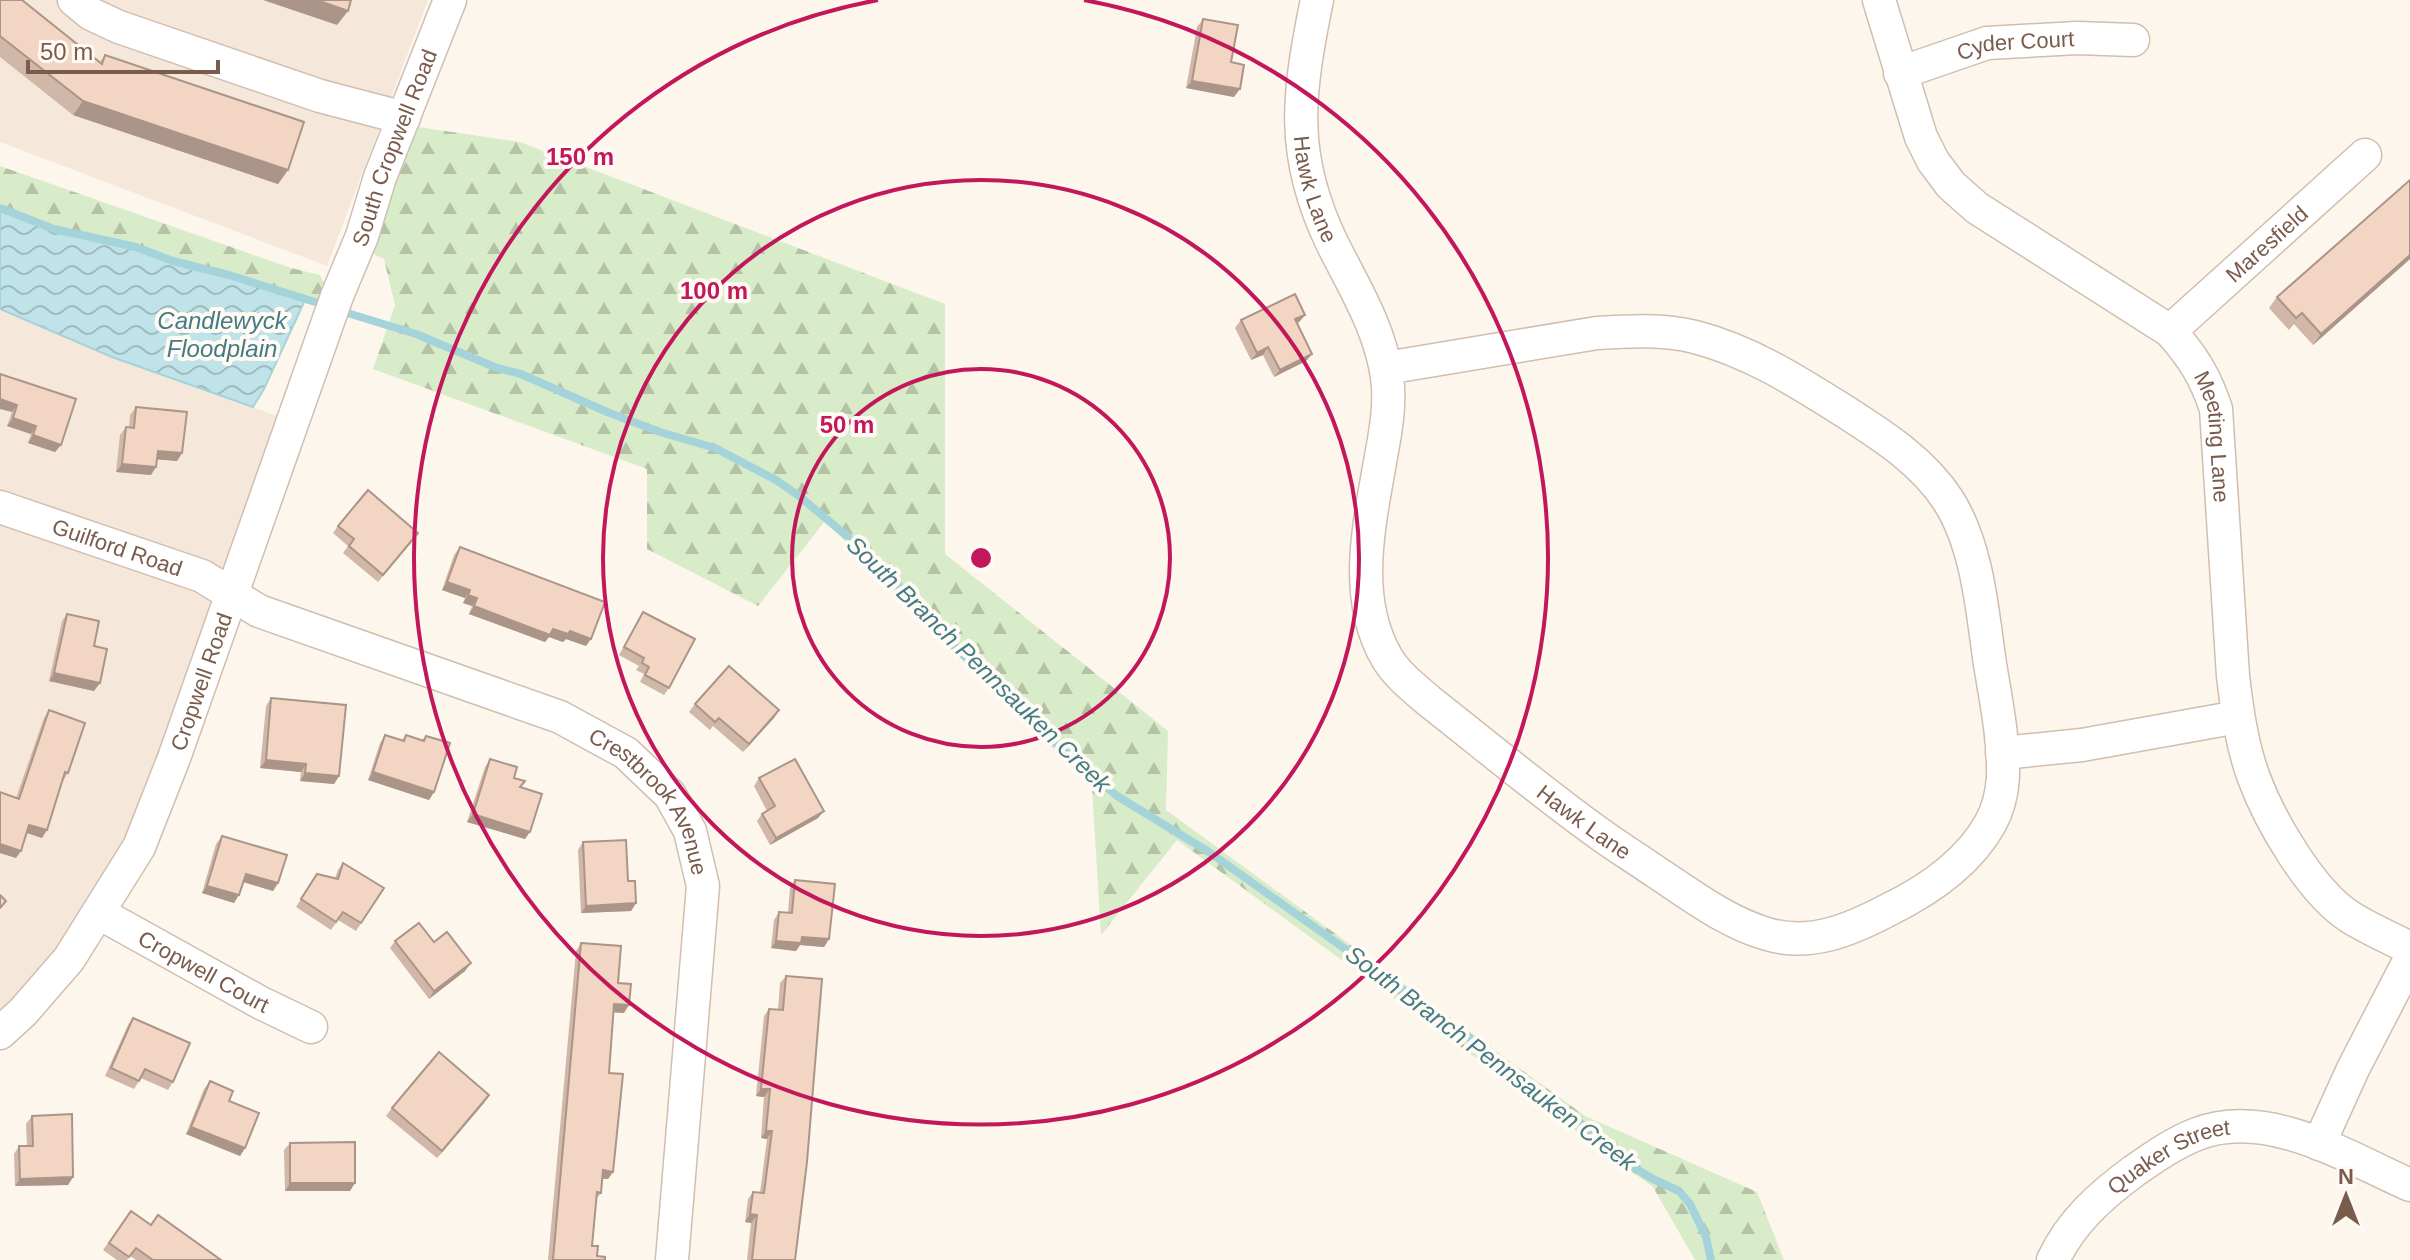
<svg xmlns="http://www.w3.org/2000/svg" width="2410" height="1260" viewBox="0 0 2410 1260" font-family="Arial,sans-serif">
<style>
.residential{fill:#f5e8da}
.forest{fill:url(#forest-firs)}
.water{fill:url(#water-waves);stroke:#a5d3da;stroke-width:2}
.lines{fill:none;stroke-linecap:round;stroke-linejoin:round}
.stream{stroke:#a5d3da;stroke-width:8}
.minor-casing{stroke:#d1beb0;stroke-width:35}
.minor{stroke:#fff;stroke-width:32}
.wall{fill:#d1b7a8}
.shaded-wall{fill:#aa9588}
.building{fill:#f3d5c3;stroke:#aa9588;stroke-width:2}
.ring{fill:none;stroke:#c2185b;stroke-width:4}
.labels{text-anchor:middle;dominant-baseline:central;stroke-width:8;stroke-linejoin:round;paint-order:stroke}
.street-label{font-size:22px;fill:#7a5c4d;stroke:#fffaf3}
.water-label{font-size:24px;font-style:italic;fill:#437c86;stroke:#fffaf3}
.centre{fill:#c2185b;stroke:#fffaf3;stroke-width:4}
.ring-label{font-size:24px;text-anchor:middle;font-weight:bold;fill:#c2185b;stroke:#fffaf3;stroke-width:8;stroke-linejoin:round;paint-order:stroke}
</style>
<defs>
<pattern id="forest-firs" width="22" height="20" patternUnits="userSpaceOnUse" patternTransform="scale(2)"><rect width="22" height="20" fill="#d8ecc9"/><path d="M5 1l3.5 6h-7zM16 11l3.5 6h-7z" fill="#b4c2a5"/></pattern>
<pattern id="water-waves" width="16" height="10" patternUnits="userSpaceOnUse" patternTransform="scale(2)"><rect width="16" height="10" fill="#bfe3e8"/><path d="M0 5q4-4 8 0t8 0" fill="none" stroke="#a0bbbe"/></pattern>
</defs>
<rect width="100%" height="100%" fill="#fdf6ec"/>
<!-- residential -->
<g class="residential">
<polygon points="0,0 428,0 327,266 0,142"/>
<polygon points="0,309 112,357 294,422 139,847 0,1033"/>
</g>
<!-- forest -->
<g class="forest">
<polygon points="404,125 520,142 945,304 945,554 1168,731 1166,810 1585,1116 1757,1192 1784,1260 1695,1260 1653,1187 1177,840 1101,935 1092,787 825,521 758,606 647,549 647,469 373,369 395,305 384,259 354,244"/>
<polygon points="0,166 291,268 320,275 336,309 229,275 174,261 136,247 54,229 0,208"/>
</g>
<!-- water -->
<polygon class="water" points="0,208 54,229 136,247 174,261 306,298 264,389 253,407 112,357 0,309"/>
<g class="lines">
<!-- stream -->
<g class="stream">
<polyline points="0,208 54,229 136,247 173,261 229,275 328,306"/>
<polyline points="341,311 416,334 497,368 521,374 607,412 660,432 715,448 776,480 799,496 872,557 892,577 927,620 1044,733 1117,796 1209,852 1466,1035 1588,1129 1630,1165 1651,1178 1679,1191 1690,1204 1706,1237 1711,1260"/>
</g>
<!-- minor casing -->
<g class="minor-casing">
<g id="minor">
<polyline points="74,0 91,14 119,27 320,96 404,118"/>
<path id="s1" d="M1317 0C1298 93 1289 154 1332 243 1354 287 1380 328 1387 377 1391 405 1385 435 1380 462 1369 526 1352 598 1387 658 1397 675 1414 688 1429 701 1485 745 1540 791 1597 832 1616 846 1636 858 1656 872 1691 895 1726 922 1767 934 1810 947 1850 930 1888 910 1927 891 1968 863 1990 824 1998 810 2002 793 2003 777 2004 739 1996 701 1990 664 1982 610 1978 547 1948 500 1922 460 1880 434 1841 409 1795 380 1749 351 1695 337 1664 329 1629 331 1597 333L1386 368"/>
<path id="s2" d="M1879 0 1921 137 1933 161 1951 185 1977 208 2170 331C2193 357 2205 376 2216 409L2233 676C2237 710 2242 746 2254 778 2270 821 2311 892 2350 917 2369 929 2390 938 2410 948"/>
<path id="s3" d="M1900 73 1987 43 2077 38 2133 40"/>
<path id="s4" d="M2170 331 2365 155"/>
<path id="s5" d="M0 507 202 576 259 611 560 717 626 753 670 795 690 831 703 886 672 1260"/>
<polyline points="2002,753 2082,745 2238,717"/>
<path id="s6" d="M99 913 261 1003 311 1027"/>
<path id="s7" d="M0 1033 23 1012 69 959 139 847 174 758 337 296 362 236 380 177 450 0"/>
<polyline points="2319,1144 2353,1069 2410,959"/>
<path id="s8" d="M2053 1260C2071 1222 2100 1196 2134 1171 2154 1157 2174 1143 2197 1134 2267 1107 2347 1157 2410 1185"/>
</g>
</g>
<!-- minor -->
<use href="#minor" class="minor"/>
</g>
<!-- wall -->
<g class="wall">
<polygon points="0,0 100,62 105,55 288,170 278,184 73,115 0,57"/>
<polygon points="1203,19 1231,62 1234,97 1186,88 1197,27"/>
<polygon points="2410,180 2410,259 2313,345 2294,324 2289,330 2269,308 2277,297"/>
<polygon points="1305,315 1299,322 1297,323 1312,354 1306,361 1274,377 1263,355 1251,360 1235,328 1241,320"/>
<polygon points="0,374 61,445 55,452 28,443 31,434 7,426 12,412"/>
<polygon points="136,407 182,453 177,461 157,459 151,475 116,472 120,435 126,427 129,428 130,415"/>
<polygon points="338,526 418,533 378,582 343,553 348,546 333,533"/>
<polygon points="460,547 586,646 566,639 563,642 549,637 545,642 469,614 472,606 463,603 465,598 442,590 454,555"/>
<polygon points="643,612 669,688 664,695 640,682 644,674 636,670 639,666 619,655"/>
<polygon points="67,614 94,646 94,691 49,681 62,621"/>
<polygon points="271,698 339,776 334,784 300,781 301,772 260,768 266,706"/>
<polygon points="695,704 779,710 743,752 713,726 710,730 689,712"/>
<polygon points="49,710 68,773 63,781 42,838 27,833 16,858 0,853 0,792 16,798 44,718"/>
<polygon points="385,735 402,740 406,735 422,740 426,736 434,792 429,800 368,780 380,743"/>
<polygon points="490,759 514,778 520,787 525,839 467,822 485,767"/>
<polygon points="759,778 818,818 770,845 757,821 762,814 767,811 754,786"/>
<polygon points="222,836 278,883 273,891 243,882 234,903 202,893 216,844"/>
<polygon points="583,842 628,881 636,903 631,911 581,913 578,850"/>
<polygon points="343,863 384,888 356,931 338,920 331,930 296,907 317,874 335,878 338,870"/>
<polygon points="795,880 829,939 824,947 800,945 796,951 771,948 774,920 779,912 788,913 790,888"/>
<polygon points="395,941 434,942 465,971 429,999 390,948"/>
<polygon points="581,943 618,983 624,1013 613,1012 609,1073 613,1172 608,1179 602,1179 601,1193 596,1199 592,1246 597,1256 605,1260 548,1260 576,951"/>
<polygon points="786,976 795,1260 747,1260 751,1223 745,1222 748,1199 753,1192 760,1193 767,1139 761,1138 764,1097 756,1096 764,1016 769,1009 778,1010 780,983"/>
<polygon points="133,1018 173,1082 168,1090 141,1078 134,1089 105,1076 128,1025"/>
<polygon points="210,1081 245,1148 240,1156 186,1134 204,1089"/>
<polygon points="489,1095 437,1158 386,1116 392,1108"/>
<polygon points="32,1116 73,1177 68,1185 15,1186 14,1154 19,1146 27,1146 26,1124"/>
<polygon points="290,1143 350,1191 285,1191 284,1150"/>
<polygon points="131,1211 151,1225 221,1260 136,1260 130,1256 127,1260 117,1260 103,1250"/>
</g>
<!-- shaded-wall -->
<g class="shaded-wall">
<polygon points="263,0 317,0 348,11 337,25"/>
<polygon points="1192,81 1240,89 1234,97 1186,88"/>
<polygon points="83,101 288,170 278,184 73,115"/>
<polygon points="2410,255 2410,259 2313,345 2321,334"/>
<polygon points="1305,315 1299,322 1290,327 1295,319"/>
<polygon points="1268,347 1263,355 1251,360 1257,353"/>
<polygon points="1312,354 1306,361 1274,377 1280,370"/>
<polygon points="0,399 17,405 12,412 0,409"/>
<polygon points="13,418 36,426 31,434 7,426"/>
<polygon points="33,435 61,445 55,452 28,443"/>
<polygon points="158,451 182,453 177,461 152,459"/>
<polygon points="122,464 156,467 151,475 116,472"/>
<polygon points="447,582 470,590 465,598 442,590"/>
<polygon points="468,595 477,598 472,606 463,603"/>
<polygon points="474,606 553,629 570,631 591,639 586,646 566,639 563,642 549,637 545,642 469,614"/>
<polygon points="54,673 100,683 94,691 49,681"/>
<polygon points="779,710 774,718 743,752 749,744"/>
<polygon points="266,760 306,764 301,772 260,768"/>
<polygon points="373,772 434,792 429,800 368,780"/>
<polygon points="305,773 339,776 334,784 300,781"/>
<polygon points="824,811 818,818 770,845 776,838"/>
<polygon points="473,814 530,832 525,839 467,822"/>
<polygon points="29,825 47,830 42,838 24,832"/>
<polygon points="0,844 21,851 16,858 0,853"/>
<polygon points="246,874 278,883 273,891 240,881"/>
<polygon points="207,886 239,895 234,903 202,893"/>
<polygon points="636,903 631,911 581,913 586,906"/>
<polygon points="802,937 829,939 824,947 800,945 796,951 771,948 776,941"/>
<polygon points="471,963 465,971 429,999 434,991"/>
<polygon points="614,1004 629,1005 624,1013 609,1012"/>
<polygon points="761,1089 770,1089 764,1097 756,1096"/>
<polygon points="489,1095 484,1103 437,1158 442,1151"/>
<polygon points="191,1127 245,1148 240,1156 186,1134"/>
<polygon points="766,1131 772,1131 767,1139 761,1138"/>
<polygon points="603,1170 613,1172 608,1179 597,1178"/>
<polygon points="73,1177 68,1185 15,1186 20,1179"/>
<polygon points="290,1183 355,1183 350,1191 285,1191"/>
<polygon points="750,1214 757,1215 751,1223 745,1222"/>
</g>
<!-- building -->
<g class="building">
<polygon points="0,0 22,0 102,64 105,55 304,122 288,170 83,101 0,36"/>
<polygon points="317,0 351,0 348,11"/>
<polygon points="1203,19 1238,25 1231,62 1244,65 1240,89 1192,81"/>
<polygon points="2410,180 2410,255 2321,334 2302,313 2296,318 2277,297"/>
<polygon points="1295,294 1305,315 1295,319 1312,354 1280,370 1268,347 1257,353 1241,320"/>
<polygon points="0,374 76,399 61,445 33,435 36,426 13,418 17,405 0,399"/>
<polygon points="136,407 187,412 182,453 158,451 156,467 122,464 126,427 134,428"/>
<polygon points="368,490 418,533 383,575 349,546 354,539 338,526"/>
<polygon points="460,547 605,602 591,639 570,631 568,634 553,629 550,635 474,606 477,598 468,595 470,590 447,582"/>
<polygon points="643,612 695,639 669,688 645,675 649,667 642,663 644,658 624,647"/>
<polygon points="67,614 99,621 94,646 107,649 100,683 54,673"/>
<polygon points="729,666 779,710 749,744 719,718 715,722 695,704"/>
<polygon points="271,698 346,705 339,776 305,773 306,764 266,760"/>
<polygon points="49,710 85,723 68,773 65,772 47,830 29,825 21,851 0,844 0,792 19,799"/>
<polygon points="385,735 404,741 406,735 424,741 426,736 450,743 434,792 373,772"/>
<polygon points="490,759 517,767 514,778 525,781 520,787 542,794 530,832 473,814"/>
<polygon points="795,759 824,811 776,838 762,814 775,806 759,778"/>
<polygon points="222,836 287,855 278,883 246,874 239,895 207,886"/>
<polygon points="626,840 628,881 635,881 636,903 586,906 583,842"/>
<polygon points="343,863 384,888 361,923 343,912 336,922 301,899 317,874 338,879"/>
<polygon points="795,880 835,884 829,939 802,937 801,943 776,941 779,912 792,913"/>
<polygon points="0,895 6,901 0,908"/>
<polygon points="419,923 434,942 447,932 471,963 434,991 395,941"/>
<polygon points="581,943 621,946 618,983 631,984 629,1005 614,1004 609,1073 623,1074 613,1172 603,1170 601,1193 597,1192 592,1246 598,1246 597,1256 605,1257 605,1260 553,1260"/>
<polygon points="786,976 822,979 807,1162 795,1260 752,1260 757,1215 750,1214 753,1192 764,1193 772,1131 766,1131 770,1089 761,1089 769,1009 783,1010"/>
<polygon points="133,1018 190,1043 173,1082 145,1069 139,1081 111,1068"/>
<polygon points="439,1052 489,1095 442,1151 392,1108"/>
<polygon points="210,1081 233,1091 229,1101 259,1113 245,1148 191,1127"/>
<polygon points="72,1114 73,1177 20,1179 19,1146 33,1146 32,1116"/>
<polygon points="355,1142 355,1183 290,1183 290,1143"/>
<polygon points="131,1211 151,1225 158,1215 221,1260 153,1260 136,1248 129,1257 109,1243"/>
</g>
<!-- distance rings -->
<g class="ring">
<circle cx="981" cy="558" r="189"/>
<circle cx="981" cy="558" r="378"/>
<path d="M1084 0A567 567 0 1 1 878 0"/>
</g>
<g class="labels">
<!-- street labels -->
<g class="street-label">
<text stroke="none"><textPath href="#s3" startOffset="120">Cyder Court</textPath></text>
<text stroke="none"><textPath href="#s7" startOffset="978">South Cropwell Road</textPath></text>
<text stroke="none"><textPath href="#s1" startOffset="192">Hawk Lane</textPath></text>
<text stroke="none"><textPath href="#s4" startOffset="130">Maresfield</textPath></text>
<text stroke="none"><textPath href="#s2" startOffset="582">Meeting Lane</textPath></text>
<text stroke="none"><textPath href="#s5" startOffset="124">Guilford Road</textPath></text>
<text stroke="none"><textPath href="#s7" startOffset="410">Cropwell Road</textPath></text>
<text stroke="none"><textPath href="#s5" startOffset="728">Crestbrook Avenue</textPath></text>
<text stroke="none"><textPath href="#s1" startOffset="938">Hawk Lane</textPath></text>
<text stroke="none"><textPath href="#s6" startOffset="120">Cropwell Court</textPath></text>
<text stroke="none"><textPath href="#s8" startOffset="160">Quaker Street</textPath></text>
</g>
<!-- water labels -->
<g class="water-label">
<text x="222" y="320">Candlewyck<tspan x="222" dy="28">Floodplain</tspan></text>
<text transform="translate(979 664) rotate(44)">South Branch Pennsauken Creek</text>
<text transform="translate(1491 1058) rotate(37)">South Branch Pennsauken Creek</text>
</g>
</g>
<circle cx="981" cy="558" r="12" class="centre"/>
<g class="ring-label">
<text x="580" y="165">150 m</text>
<text x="714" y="299">100 m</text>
<text x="847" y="433">50 m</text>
</g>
<!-- north arrow -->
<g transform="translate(2346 1196)" stroke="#fffaf3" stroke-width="6" paint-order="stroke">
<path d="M0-6L14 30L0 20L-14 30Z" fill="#7a5c4d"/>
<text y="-12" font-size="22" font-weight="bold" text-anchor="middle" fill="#7a5c4d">N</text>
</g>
<!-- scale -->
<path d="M28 60v12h190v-12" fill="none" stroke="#7a5c4d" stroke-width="4"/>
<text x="40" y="60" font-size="24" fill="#7a5c4d" stroke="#fffaf3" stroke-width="6" paint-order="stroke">50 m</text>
</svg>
